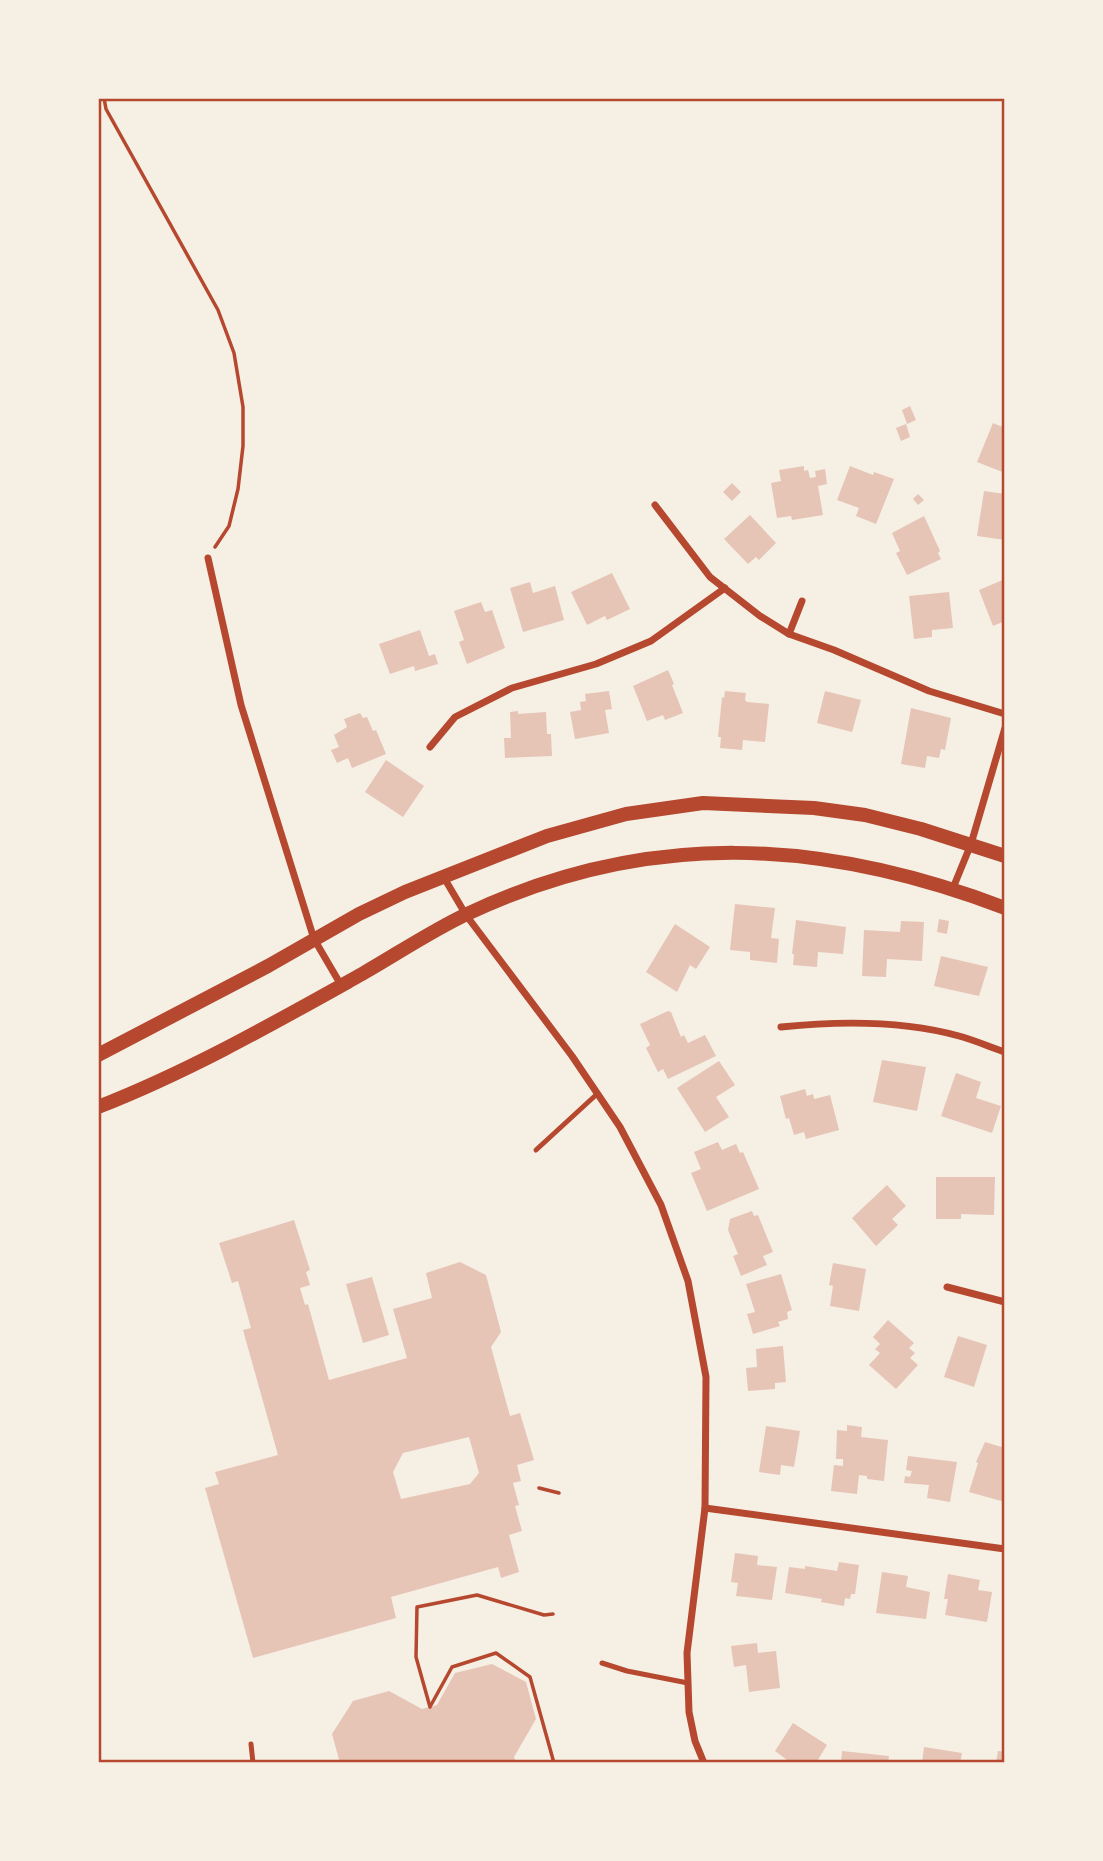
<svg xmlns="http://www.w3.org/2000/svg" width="1103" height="1861" viewBox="0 0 1103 1861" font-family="'Space Grotesk',sans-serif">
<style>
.building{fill:#e6c5b7;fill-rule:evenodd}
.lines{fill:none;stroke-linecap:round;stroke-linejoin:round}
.path{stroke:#b5482f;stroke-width:3.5}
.service{stroke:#b5482f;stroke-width:5}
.minor{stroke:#b5482f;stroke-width:7}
.secondary{stroke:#b5482f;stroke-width:14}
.neatline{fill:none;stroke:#b5482f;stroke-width:2.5}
</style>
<rect width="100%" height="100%" fill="#f6efe4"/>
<!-- building -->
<g class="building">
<polygon points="910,406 916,420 907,424 902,410"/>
<polygon points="993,423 1005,428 1005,473 977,462"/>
<polygon points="906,424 910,437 901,441 896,428"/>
<polygon points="804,466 804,471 808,470 810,478 816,477 815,471 825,469 827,484 818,486 823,515 792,520 791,516 777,518 771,483 781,481 779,470"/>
<polygon points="850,466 873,475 874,472 894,479 876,524 856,516 859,508 837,500"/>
<polygon points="732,483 741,492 732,501 723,492"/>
<polygon points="984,491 1005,494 1005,540 977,536"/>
<polygon points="918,494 924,500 918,505 913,499"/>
<polygon points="750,515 776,543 759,560 756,557 748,564 724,539"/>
<polygon points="924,516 940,551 938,553 941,559 907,575 896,553 900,551 892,533"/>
<polygon points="612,573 630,609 607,620 605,616 587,625 571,592"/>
<polygon points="1005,579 1005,621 993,626 979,590"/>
<polygon points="530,582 533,593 555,586 564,620 523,632 510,588"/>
<polygon points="949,592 953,628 932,630 932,637 914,639 909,596"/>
<polygon points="481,602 485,612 492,610 505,648 467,664 459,642 464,640 454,611"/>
<polygon points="420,630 429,656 435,654 438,664 415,671 414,666 390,674 379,644"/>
<polygon points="668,670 674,684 672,685 683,713 665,720 663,715 647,721 633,686"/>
<polygon points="609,691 612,709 605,710 609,733 575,739 570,712 581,710 580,702 586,701 585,694"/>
<polygon points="725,691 746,693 745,700 747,702 769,704 765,742 743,740 742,750 720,748 721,737 718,737 722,697 724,698"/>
<polygon points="825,691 861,700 852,732 817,723"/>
<polygon points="911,708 951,718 945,750 941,749 939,758 927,756 925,768 901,764"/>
<polygon points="518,711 518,714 546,712 547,734 551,734 552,756 505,758 504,738 511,738 510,712"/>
<polygon points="360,713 363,718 367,717 373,731 376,730 386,754 352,768 348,758 337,763 331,750 339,747 334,735 347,727 344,719"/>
<polygon points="386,760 424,786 403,817 365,792"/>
<polygon points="735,904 775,908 771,938 779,939 777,963 750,960 750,952 730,950"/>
<polygon points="939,919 949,921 947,934 937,932"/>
<polygon points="796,920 846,927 843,954 818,952 817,967 793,965 794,954 792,954"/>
<polygon points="901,921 924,922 922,961 887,959 886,977 862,976 864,930 900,932"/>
<polygon points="675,924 710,947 696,969 690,965 677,992 646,972"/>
<polygon points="941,956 988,967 979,996 934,986"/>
<polygon points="668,1011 671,1012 681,1037 684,1035 688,1043 705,1035 716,1056 668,1079 663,1069 658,1072 646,1048 650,1045 640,1024"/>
<polygon points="882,1060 926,1067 917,1111 873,1102"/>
<polygon points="719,1061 735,1085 716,1097 729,1117 705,1132 677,1088"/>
<polygon points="956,1073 981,1082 976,1098 1001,1106 992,1133 941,1116"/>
<polygon points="805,1089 807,1096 813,1094 814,1099 830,1095 839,1130 806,1139 804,1132 794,1135 789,1118 786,1119 780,1096"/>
<polygon points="718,1142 722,1150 736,1144 740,1153 743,1152 759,1189 707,1211 691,1173 701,1169 694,1152"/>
<polygon points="936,1177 995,1177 994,1215 961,1214 961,1219 936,1219"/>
<polygon points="887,1185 906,1206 892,1219 898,1225 876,1246 852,1218"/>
<polygon points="752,1211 754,1216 758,1215 773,1252 763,1256 767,1265 741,1276 733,1256 738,1254 728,1230 730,1219"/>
<path d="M294 1220 310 1270 306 1272 310 1285 300 1288 305 1305 308 1304 329 1380 407 1358 393 1309 432 1298 426 1273 460 1262 486 1275 501 1332 491 1347 510 1416 520 1413 534 1460 517 1465 521 1481 513 1483 519 1505 515 1506 522 1531 509 1535 519 1572 501 1578 498 1567 391 1597 396 1618 253 1658 205 1488 219 1484 215 1472 278 1455 243 1330 251 1328 238 1281 232 1283 219 1243ZM469 1437 479 1473 470 1484 401 1499 393 1472 403 1453Z"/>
<polygon points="833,1263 866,1269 859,1311 830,1306 833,1286 829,1285"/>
<polygon points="781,1274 792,1310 787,1312 788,1319 778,1322 780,1326 753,1334 747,1314 755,1312 746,1284"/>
<polygon points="372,1277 389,1335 363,1343 346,1284"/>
<polygon points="888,1320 914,1343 909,1348 915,1353 910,1358 918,1365 896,1389 869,1365 880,1353 875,1349 880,1344 873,1337"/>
<polygon points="958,1336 987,1345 974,1387 944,1377"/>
<polygon points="783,1346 786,1382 775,1383 775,1389 748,1391 746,1368 757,1367 756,1349"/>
<polygon points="847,1425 862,1427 861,1437 888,1440 884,1481 867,1479 867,1476 859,1475 857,1494 831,1491 834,1465 843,1466 843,1459 836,1459 837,1430 847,1431"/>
<polygon points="766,1426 800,1431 794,1467 781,1465 780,1475 759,1472"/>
<polygon points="985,1442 1005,1448 1005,1502 969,1492 978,1463 976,1462"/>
<polygon points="908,1456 957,1462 950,1502 927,1498 929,1485 904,1483 905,1476 910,1477 912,1471 906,1470"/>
<polygon points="735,1553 758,1556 757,1565 777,1567 772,1600 736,1596 738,1583 731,1582"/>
<polygon points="839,1562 859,1565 855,1594 851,1594 850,1599 845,1598 844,1606 821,1602 822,1599 785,1593 789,1567 805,1569 805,1566 837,1571"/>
<polygon points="882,1572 908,1576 906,1587 930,1592 926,1619 876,1613"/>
<polygon points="948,1574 980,1580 978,1590 992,1592 987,1622 945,1615 948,1599 944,1599"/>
<polygon points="757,1643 758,1653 776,1651 780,1688 749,1692 746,1665 734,1667 731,1646"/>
<polygon points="492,1664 526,1682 536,1719 514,1757 516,1763 340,1763 332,1734 353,1701 389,1691 422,1709 437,1705 455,1673"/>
<polygon points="793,1723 827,1745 816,1763 791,1763 775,1751"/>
<polygon points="924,1747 962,1753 960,1763 922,1763"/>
<polygon points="842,1751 889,1756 888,1763 841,1763"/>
<polygon points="998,1751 1005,1752 1005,1763 996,1763"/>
</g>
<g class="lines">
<!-- path -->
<g class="path">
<polyline points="104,98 106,109 218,310 234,353 243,407 243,446 238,489 229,526 215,547"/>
<polyline points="539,1488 559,1493"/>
<polyline points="431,1705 452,1667 496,1653 530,1677 554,1763"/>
<polyline points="430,1707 416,1657 417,1607 477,1595 544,1615 553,1614"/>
</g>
<!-- service -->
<g class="service">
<polyline points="536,1150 597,1094"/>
<polyline points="602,1663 627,1671 688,1683"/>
<polyline points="251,1744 253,1763"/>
</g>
<!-- minor -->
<g class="minor">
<polyline points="655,505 710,577 760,616 789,634 834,650 929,691 1005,714"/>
<polyline points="208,558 241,705 314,939 341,985"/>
<polyline points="789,634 802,601"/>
<polyline points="430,747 455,717 512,688 596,664 651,641 725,588"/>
<polyline points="443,876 466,915 572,1056 620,1127 661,1205 688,1281 706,1377 705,1508 687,1653 689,1712 695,1741 704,1763"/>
<polyline points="953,888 971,844 1005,728"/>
<path d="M781 1027C839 1021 901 1020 959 1036 974 1040 990 1047 1005 1052"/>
<polyline points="947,1287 1005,1302"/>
<polyline points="705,1508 1005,1549"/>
</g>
<!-- secondary -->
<g class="secondary">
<polyline points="98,1055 268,966 359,914 405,892 547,836 626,814 703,803 814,808 865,815 921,829 1005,856"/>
<path d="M98 1107C190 1071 276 1022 362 974 397 954 431 931 467 914 648 829 821 838 1005 908"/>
</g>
</g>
<!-- border -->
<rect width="1103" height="1861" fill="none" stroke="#f6efe4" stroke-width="200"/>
<rect x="100" y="100" width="903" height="1661" class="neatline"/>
</svg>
